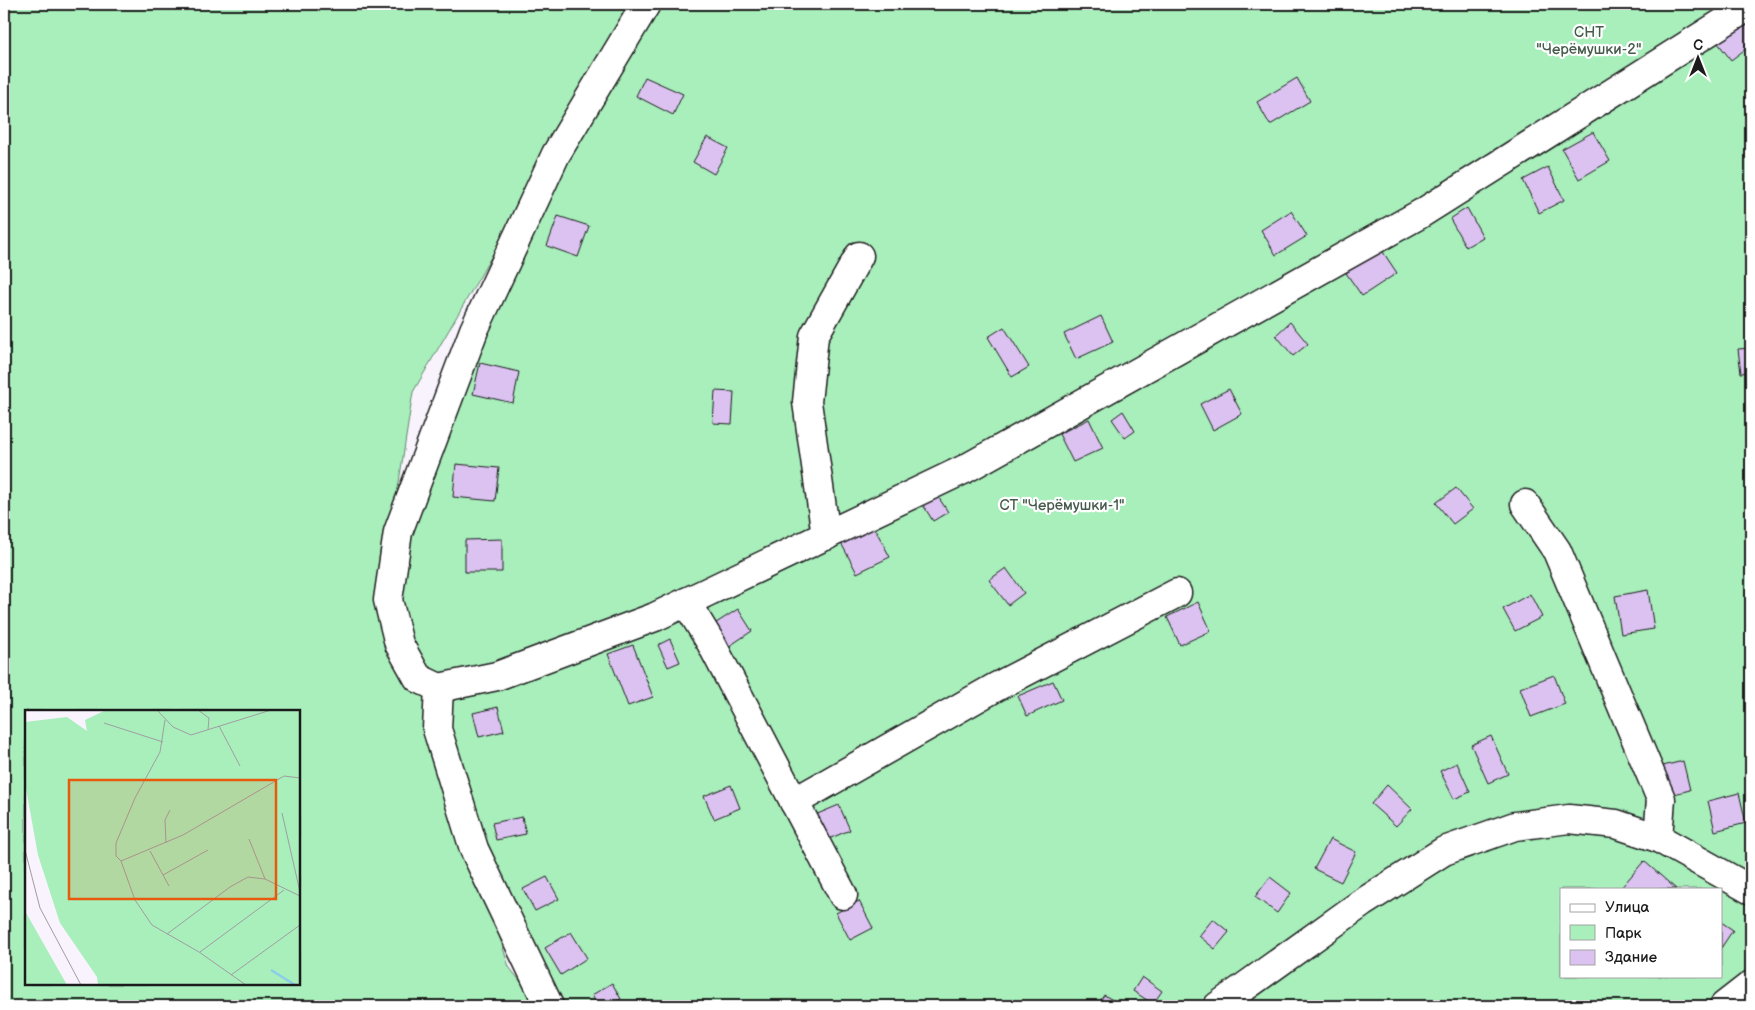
<svg xmlns="http://www.w3.org/2000/svg" width="1755" height="1010" viewBox="0 0 1755 1010" font-family="'Balsamiq Sans',sans-serif">
<style>
.green{fill:#a8efbc;stroke:#62866c;fill-rule:evenodd}
.building{fill:#dbc2f1;stroke:#1c1c1c}
.lines{fill:none;stroke-linecap:round;stroke-linejoin:round}
.minor-casing{stroke:#1c1c1c;stroke-width:31}
.minor{stroke:#fff;stroke-width:28}
.labels{text-anchor:middle;dominant-baseline:central;stroke-width:4.5;stroke-linejoin:round;paint-order:stroke}
.park-label{font-size:15px;fill:#465b4c;stroke:#fff}
.inset-river{fill:none;stroke:#8acceb;stroke-width:2.5}
.inset-road{fill:none;stroke:#a09da2;stroke-width:1}
.view{fill:#e8590c;fill-opacity:0.15;stroke:#e8590c;stroke-width:2.5}
.inset-edge{fill:none;stroke:#1c1c1c;stroke-width:2.5}
</style>
<rect width="100%" height="100%" fill="#f8f3fc"/>
<filter id="ink" filterUnits="userSpaceOnUse"><feTurbulence type="fractalNoise" baseFrequency=".02" numOctaves="2"/><feDisplacementMap in="SourceGraphic" scale="10" xChannelSelector="R" yChannelSelector="G"/><feConvolveMatrix kernelMatrix="1 2 1 2 8 2 1 2 1" color-interpolation-filters="sRGB"/></filter>
<g filter="url(#ink)">
<!-- green -->
<path class="green" d="M4 4H627L616 27 630 4H1751V1006H4ZM494 252 495 253 390 540 413 392ZM26 711H299V984H26ZM1561 889H1721V976H1561ZM500 938 524 986 509 967Z"/>
<!-- building -->
<g class="building">
<polygon points="1751,18 1751,45 1731,60 1718,43"/>
<polygon points="645,77 683,94 673,115 636,96"/>
<polygon points="1297,78 1310,101 1270,125 1257,102"/>
<polygon points="1593,132 1610,161 1579,179 1562,149"/>
<polygon points="707,137 728,148 714,174 693,162"/>
<polygon points="1548,167 1564,200 1539,213 1523,180"/>
<polygon points="1467,208 1483,237 1466,247 1450,219"/>
<polygon points="1291,211 1307,236 1276,255 1261,230"/>
<polygon points="558,216 589,226 578,257 547,246"/>
<polygon points="1381,249 1397,273 1362,296 1346,273"/>
<polygon points="1101,316 1113,342 1076,359 1064,334"/>
<polygon points="1290,322 1308,344 1293,356 1276,335"/>
<polygon points="1004,327 1029,367 1012,377 988,337"/>
<polygon points="1751,348 1751,372 1741,373 1738,349"/>
<polygon points="480,363 519,372 513,403 473,394"/>
<polygon points="1229,389 1242,414 1213,430 1200,404"/>
<polygon points="715,391 734,392 732,424 713,423"/>
<polygon points="1123,411 1135,431 1125,438 1112,419"/>
<polygon points="1089,419 1103,448 1073,462 1059,434"/>
<polygon points="456,464 499,468 495,501 453,497"/>
<polygon points="1456,488 1473,509 1453,524 1436,503"/>
<polygon points="937,495 948,512 933,521 923,505"/>
<polygon points="873,525 890,557 857,573 841,543"/>
<polygon points="502,539 502,572 465,572 465,540"/>
<polygon points="1006,568 1024,593 1008,605 989,580"/>
<polygon points="1648,590 1654,629 1621,634 1615,596"/>
<polygon points="1530,594 1542,617 1515,631 1503,609"/>
<polygon points="1198,602 1211,631 1180,645 1167,617"/>
<polygon points="738,609 752,631 728,647 713,625"/>
<polygon points="670,639 680,662 668,667 658,645"/>
<polygon points="633,645 653,697 628,706 608,654"/>
<polygon points="1554,675 1565,704 1531,717 1520,688"/>
<polygon points="1053,681 1062,700 1027,716 1018,696"/>
<polygon points="498,707 504,731 479,737 473,713"/>
<polygon points="1491,736 1508,774 1488,783 1471,745"/>
<polygon points="1683,761 1690,790 1670,795 1663,766"/>
<polygon points="1457,763 1470,792 1454,799 1440,771"/>
<polygon points="731,785 740,808 714,819 704,796"/>
<polygon points="1387,785 1412,809 1396,826 1371,804"/>
<polygon points="1739,793 1746,823 1715,831 1708,801"/>
<polygon points="839,805 850,830 826,840 815,815"/>
<polygon points="522,817 526,834 496,840 492,823"/>
<polygon points="1330,839 1356,852 1341,882 1314,869"/>
<polygon points="1644,861 1676,889 1620,889"/>
<polygon points="547,877 559,899 535,911 523,889"/>
<polygon points="1270,877 1291,893 1277,913 1255,897"/>
<polygon points="859,901 873,928 850,940 836,913"/>
<polygon points="1213,919 1229,932 1215,949 1199,936"/>
<polygon points="1721,922 1733,930 1721,948"/>
<polygon points="571,932 587,958 561,975 545,948"/>
<polygon points="1142,977 1162,991 1153,1004 1133,991"/>
<polygon points="612,983 621,999 609,1006 598,1006 592,995"/>
<polygon points="1104,995 1123,1006 1097,1006"/>
</g>
<g class="lines">
<!-- minor casing -->
<g class="minor-casing">
<g id="minor">
<polyline points="646,4 556,154 474,330 398,532 388,600 399,644 418,678 439,688 497,676 655,617 965,469 1422,213 1751,5"/>
<polyline points="1525,504 1557,551 1661,799 1658,838"/>
<polyline points="826,536 807,402 814,336 859,256"/>
<polyline points="686,602 711,643 843,895"/>
<polyline points="439,688 437,729 474,849 549,1006"/>
<polyline points="794,802 996,687 1177,593"/>
<polyline points="1218,1006 1362,903 1444,851 1515,826 1569,819 1616,824 1658,838 1751,890"/>
<polyline points="1724,1006 1751,985"/>
</g>
</g>
<!-- minor -->
<use href="#minor" class="minor"/>
</g>
</g>
<g class="labels">
<!-- park labels -->
<g class="park-label">
<text x="1589" y="32">СНТ<tspan x="1589" dy="17">"Черёмушки-2"</tspan></text>
<text x="1062" y="505">СТ "Черёмушки-1"</text>
</g>
</g>
<!-- overview -->
<g transform="translate(25 710)">
<rect width="275" height="275" fill="#f8f3fc"/>
<path d="M81 0H275V275H73L72 267 35 213 13 145 0 73V12L42 7 62 21 60 10ZM0 201 42 275H0Z" fill="#a8efbc"/>
<path class="inset-river" d="M246 260 270 275"/>
<path class="inset-road" d="M132 0 148 17 166 25 246 0M173 0 184 8 183 20M140 10 135 42 110 88 91 133V146L96 151 158 125 259 66 275 68M79 13 138 32M194 16 215 56M257 103 275 182M224 129 240 169M141 133 140 110 145 100M0 140 15 198 56 275M125 141 144 176M96 151 110 190 127 215 174 242 221 275M138 165 183 140M142 224 205 177 223 167 240 169 275 186M175 242 259 180M206 265 275 215"/>
<path class="view" d="M44 70H251V189H44Z"/>
<rect width="275" height="275" class="inset-edge"/>
</g>
<!-- margin -->
<rect width="1755" height="1010" fill="none" stroke="#fff" stroke-width="20"/>
<rect x="10" y="10" width="1735" height="990" fill="none" stroke="#1c1c1c" stroke-width="2" filter="url(#ink)"/>
<!-- legend -->
<rect x="1560" y="888" width="162" height="90" fill="#ffffff" stroke="#a4a4a4"/>
<rect x="1570" y="904" width="25" height="8" fill="#ffffff" stroke="#a4a4a4"/>
<text x="1605" y="912" font-size="15" fill="#1c1c1c">Улица</text>
<rect x="1570" y="925" width="25" height="15" fill="#a8efbc" stroke="#a4a4a4"/>
<text x="1605" y="938" font-size="15" fill="#1c1c1c">Парк</text>
<rect x="1570" y="950" width="25" height="15" fill="#dbc2f1" stroke="#a4a4a4"/>
<text x="1605" y="962" font-size="15" fill="#1c1c1c">Здание</text>
<!-- north arrow -->
<g transform="translate(1698 58)" stroke="#ffffff" stroke-width="4" paint-order="stroke">
<path d="M0-4L9 19L0 12L-9 19Z" fill="#1c1c1c"/>
<text y="-8" font-size="14" font-weight="bold" text-anchor="middle" fill="#1c1c1c">С</text>
</g>
</svg>
